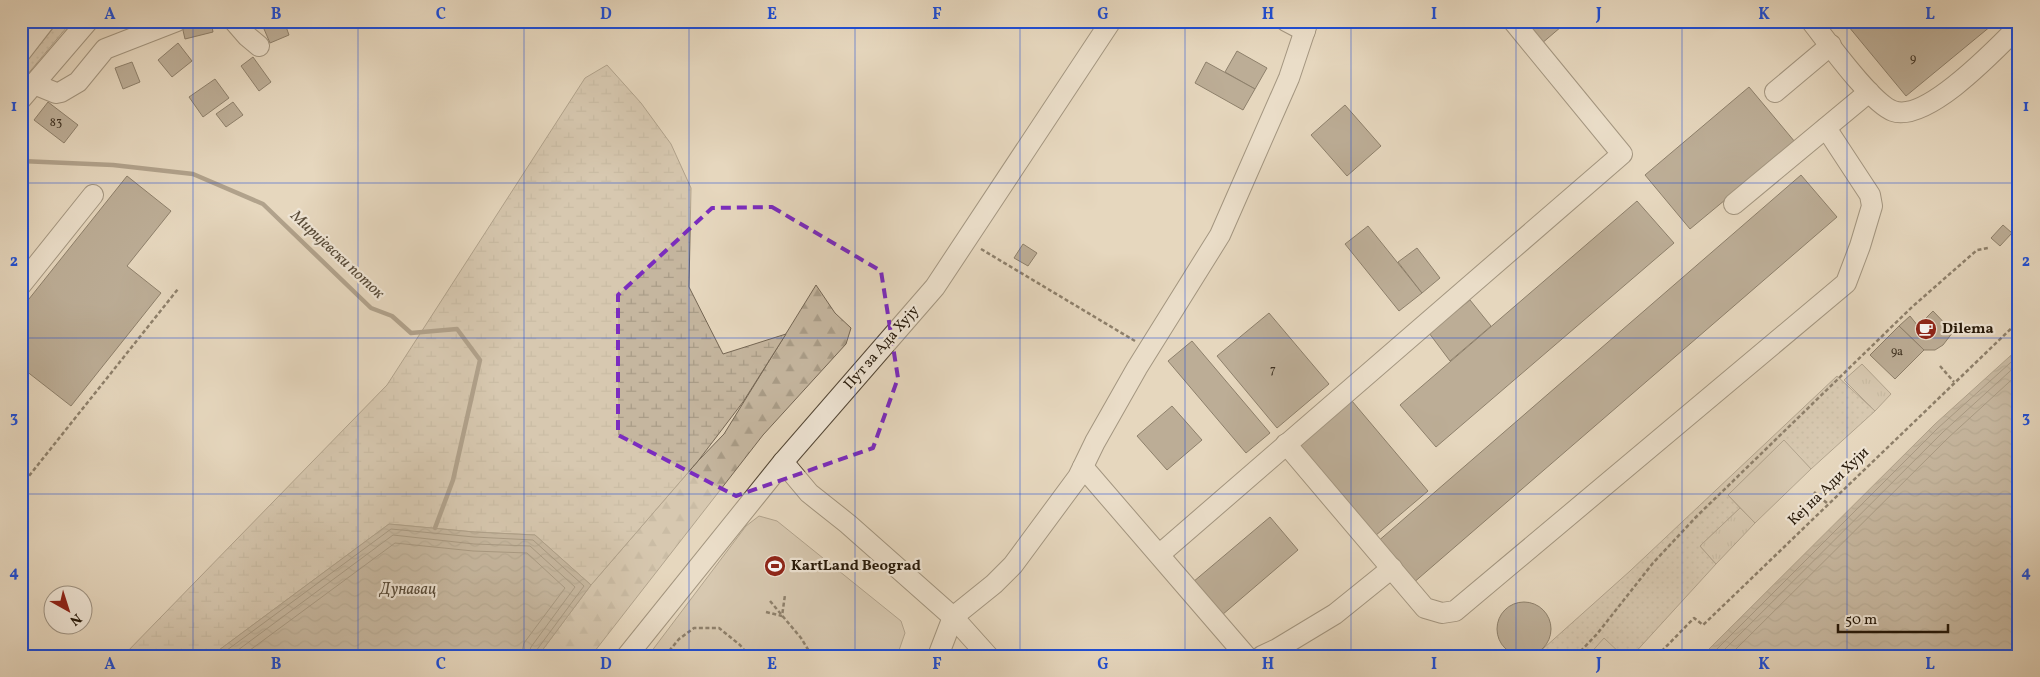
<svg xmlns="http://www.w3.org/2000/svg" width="2040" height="677" viewBox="0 0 2040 677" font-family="Vollkorn,serif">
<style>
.grass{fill:url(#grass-dots);stroke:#746654}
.forest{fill:url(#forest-firs);stroke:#746654}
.wetland{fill:url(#wetland-marsh);stroke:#746654}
.park{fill:url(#park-tufts);stroke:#746654}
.garden{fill:#c5b69f;stroke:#746654}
.water{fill:url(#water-waves);stroke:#716350}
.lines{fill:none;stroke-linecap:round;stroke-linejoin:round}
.shore{stroke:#645644;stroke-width:1}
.stream{stroke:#716350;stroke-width:4.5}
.building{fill:#897b67;stroke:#241708}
.minor-casing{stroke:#544736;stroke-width:22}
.path{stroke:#241708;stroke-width:2.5;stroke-dasharray:4 2.5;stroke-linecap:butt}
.minor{stroke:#efe5d5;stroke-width:20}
.marked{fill:none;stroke:#7b2cbf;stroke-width:4;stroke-dasharray:10 6;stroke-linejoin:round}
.grid{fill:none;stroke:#1d4ed8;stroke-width:1;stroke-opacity:0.55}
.labels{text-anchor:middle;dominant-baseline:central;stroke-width:4.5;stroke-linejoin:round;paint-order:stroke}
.number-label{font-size:12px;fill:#3d3020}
.poi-label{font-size:15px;font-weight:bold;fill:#241708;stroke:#efe5d5;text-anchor:start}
.street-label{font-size:15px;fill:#241708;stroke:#efe5d5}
.water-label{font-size:16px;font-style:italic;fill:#574a38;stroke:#efe5d5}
.neatline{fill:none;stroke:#1d4ed8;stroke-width:2}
.grid-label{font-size:16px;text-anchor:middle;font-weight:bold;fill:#1d4ed8}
</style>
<defs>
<pattern id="grass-dots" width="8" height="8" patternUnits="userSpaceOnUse" patternTransform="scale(1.25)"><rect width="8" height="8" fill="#c5b69f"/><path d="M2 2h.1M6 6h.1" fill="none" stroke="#a99c87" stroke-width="1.8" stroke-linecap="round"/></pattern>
<pattern id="forest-firs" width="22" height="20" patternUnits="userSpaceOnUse" patternTransform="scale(1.25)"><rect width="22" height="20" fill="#c5b69f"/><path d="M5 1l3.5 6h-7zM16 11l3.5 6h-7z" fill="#a99c87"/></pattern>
<pattern id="wetland-marsh" width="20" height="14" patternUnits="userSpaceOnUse" patternTransform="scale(1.25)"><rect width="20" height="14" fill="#c5b69f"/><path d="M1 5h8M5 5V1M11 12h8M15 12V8" fill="none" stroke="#a99c87"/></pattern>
<pattern id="park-tufts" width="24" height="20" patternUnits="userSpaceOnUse" patternTransform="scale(1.25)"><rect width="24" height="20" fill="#c5b69f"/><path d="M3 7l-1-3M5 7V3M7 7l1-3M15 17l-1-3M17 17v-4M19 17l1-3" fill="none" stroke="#a99c87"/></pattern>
<pattern id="water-waves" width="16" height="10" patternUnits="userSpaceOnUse" patternTransform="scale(1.25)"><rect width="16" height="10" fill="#a49680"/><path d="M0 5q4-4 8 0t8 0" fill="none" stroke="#857967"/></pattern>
</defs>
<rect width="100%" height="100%" fill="#e6d7be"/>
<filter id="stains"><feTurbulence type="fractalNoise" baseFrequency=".004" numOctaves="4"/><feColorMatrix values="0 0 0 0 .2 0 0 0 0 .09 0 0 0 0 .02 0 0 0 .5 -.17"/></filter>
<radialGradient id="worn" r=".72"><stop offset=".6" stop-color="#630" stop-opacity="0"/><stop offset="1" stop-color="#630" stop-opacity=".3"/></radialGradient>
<!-- grass -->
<g class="grass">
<polygon points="59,21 72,21 21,82 21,68"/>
<polygon points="1837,376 1875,411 1811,469 1784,441 1728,495 1740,508 1700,546 1716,564 1632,656 1535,656 1630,571"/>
</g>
<!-- forest -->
<polygon class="forest" points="816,285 835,313 851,328 846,344 763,435 591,656 538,656 591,585 698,461 724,434"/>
<!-- wetland -->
<polygon class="wetland" points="607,65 641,103 671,144 691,188 689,287 723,354 786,334 743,402 698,461 591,585 535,535 474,532 389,524 211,656 123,656 387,385 585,78"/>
<!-- park -->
<g class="park">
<polygon points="1862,364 1891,394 1875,411 1844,380"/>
<polygon points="1740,508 1755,523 1716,564 1700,546"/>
</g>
<!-- garden -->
<g class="garden">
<polygon points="1784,440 1811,469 1755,523 1728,495"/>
<polygon points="759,516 777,521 901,621 905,633 897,656 648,656 746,526"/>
<polygon points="1604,638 1623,656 1588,656"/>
</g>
<!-- water -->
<g class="water">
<polygon points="2019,348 2019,656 1702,656 1935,424"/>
<polygon points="389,524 474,532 535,535 591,585 538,656 211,656"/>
</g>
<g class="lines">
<!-- shore -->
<g class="shore">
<polyline points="219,656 391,529 474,537 533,540 584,586 536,651 535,656"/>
<polyline points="230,656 393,535 474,544 530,546 575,587 531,647 528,656"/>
<polyline points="242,656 395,543 473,551 527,553 565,588 524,643 521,656"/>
<polyline points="1710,656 1938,428 2019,355"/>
<polyline points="1718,656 1943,432 2019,363"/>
<polyline points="1729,656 1948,438 2019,373"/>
</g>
<!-- stream -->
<polyline class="stream" points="21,161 113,165 193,174 263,204 371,308 392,316 411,333 457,329 480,360 453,480 435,528"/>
</g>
<!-- building -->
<g class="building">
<polygon points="202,21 211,21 213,32 185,39 182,26"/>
<polygon points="282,21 284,21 289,35 270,43 264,29"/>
<polygon points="1521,21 1568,21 1541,44"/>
<polygon points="1844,21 1997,21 1906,96"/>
<polygon points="178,43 192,61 172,77 158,60"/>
<polygon points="1237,51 1267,68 1255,89 1225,72"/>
<polygon points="253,57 271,82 259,91 241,66"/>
<polygon points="132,62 140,82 123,89 115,68"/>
<polygon points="1206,62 1255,89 1243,110 1195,83"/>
<polygon points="215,79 229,98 203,117 189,97"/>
<polygon points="1749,87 1795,142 1690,229 1645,175"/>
<polygon points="48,102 78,125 64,143 34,120"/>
<polygon points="233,102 243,115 226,127 216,114"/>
<polygon points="1345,105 1381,146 1347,176 1311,135"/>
<polygon points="1801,175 1837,217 1412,584 1376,543"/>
<polygon points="127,176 171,211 127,266 161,293 71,406 21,367 21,309"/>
<polygon points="1637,201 1674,243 1436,447 1400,405"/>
<polygon points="2003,225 2012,233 2000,246 1991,238"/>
<polygon points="1368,226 1422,293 1399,311 1345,244"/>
<polygon points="1023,244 1037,253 1028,266 1014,258"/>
<polygon points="1417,248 1440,278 1422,293 1398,262"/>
<polygon points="1470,300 1491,326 1450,361 1429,333"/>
<polygon points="1933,311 1953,332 1943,345 1935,350 1924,350 1899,326 1910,316 1918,326"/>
<polygon points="1269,313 1329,384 1277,428 1217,356"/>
<polygon points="1899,326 1924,350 1895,379 1870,355"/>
<polygon points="1192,341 1270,433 1246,453 1168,361"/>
<polygon points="1352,401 1428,491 1375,536 1299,446"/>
<polygon points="1172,406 1202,440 1167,470 1137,436"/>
<polygon points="1270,517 1298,550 1222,615 1193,582"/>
<circle cx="1524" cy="629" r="27"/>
</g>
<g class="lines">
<!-- minor casing -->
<g class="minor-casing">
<g id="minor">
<polyline points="234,21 247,36 259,46"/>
<polyline points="1286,21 1305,31"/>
<path d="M1811 21C1827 41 1871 103 1893 111 1927 123 1996 49 2019 26"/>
<polyline points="21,52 45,21"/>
<polyline points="34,84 56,93 61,92 78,82 105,49 177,21"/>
<polyline points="1775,92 1831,45"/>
<polyline points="21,99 88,21"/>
<polyline points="1734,204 1869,92"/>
<polyline points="21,285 93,195"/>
<polyline points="1286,444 1425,608 1442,613 1455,611 1846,283 1860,246 1872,206 1870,195 1826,128"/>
<polyline points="783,462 809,493 848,524 953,617 988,656"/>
<polyline points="1083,467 1246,656"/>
<polyline points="1160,554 1622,154 1513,21"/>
<polyline points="627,656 783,462 935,287 1111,21"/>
<polyline points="938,656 953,617 994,584 1013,565 1078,477 1095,442 1137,368 1220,235 1289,78 1308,21"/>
<polyline points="1262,656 1277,649 1335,614 1392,568"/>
</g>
</g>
<!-- path -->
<g class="path">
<polyline points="981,249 1135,341"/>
<polyline points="1940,366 1954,382"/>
<polyline points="21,486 178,289"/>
<polyline points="1814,492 1828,504"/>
<polyline points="770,601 801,638 812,656"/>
<polyline points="766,612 782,616 785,595"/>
<polyline points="665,656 679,639 694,628 719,628 740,645 749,656"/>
<polyline points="1576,656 1597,634 1653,563 1695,518 1912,307 1977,250 1988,248"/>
<polyline points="1657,656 1694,618 1703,625 2019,321"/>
</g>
<!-- minor -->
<use href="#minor" class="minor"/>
</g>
<!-- marked area -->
<path d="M0 0H2040V677H0ZM772 207 881 271 898 378 873 448 736 496 618 435V295L712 208Z" fill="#e6d7be" fill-opacity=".55" fill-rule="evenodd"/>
<path class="marked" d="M772 207 881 271 898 378 873 448 736 496 618 435V295L712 208Z"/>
<!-- grid -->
<path class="grid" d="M193 21V656M358 21V656M524 21V656M689 21V656M855 21V656M1020 21V656M1185 21V656M1351 21V656M1516 21V656M1682 21V656M1847 21V656M21 183H2019M21 338H2019M21 494H2019"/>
<!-- icons -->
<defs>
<g id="cafe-disc" transform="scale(1.125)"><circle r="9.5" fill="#8f2418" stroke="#efe5d5"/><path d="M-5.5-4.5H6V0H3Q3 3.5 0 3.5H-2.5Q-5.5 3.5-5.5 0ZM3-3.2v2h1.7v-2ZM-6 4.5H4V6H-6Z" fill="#fff"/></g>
<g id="stadium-disc" transform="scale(1.125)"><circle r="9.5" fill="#8f2418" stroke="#efe5d5"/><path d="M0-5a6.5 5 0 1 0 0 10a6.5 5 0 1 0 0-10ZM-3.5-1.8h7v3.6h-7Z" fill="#fff"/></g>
</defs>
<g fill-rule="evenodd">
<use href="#cafe-disc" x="1926" y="329"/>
<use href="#stadium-disc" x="775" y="566"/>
</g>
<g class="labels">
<!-- number labels -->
<g class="number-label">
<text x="1913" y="59">9</text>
<text x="56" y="123">83</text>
<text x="1897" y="352">9a</text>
<text x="1273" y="370">7</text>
</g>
<!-- poi labels -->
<g class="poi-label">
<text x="1942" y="329">Dilema</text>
<text x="791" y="566">KartLand Beograd</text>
</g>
<!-- street labels -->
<g class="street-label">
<text transform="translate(882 348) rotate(-49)">Пут за Ада Хују</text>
<text transform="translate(1829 487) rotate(-44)">Кеј на Ади Хуји</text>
</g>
<!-- water labels -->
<g class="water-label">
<text transform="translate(337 255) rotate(43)">Миријевски поток</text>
<text x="408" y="590">Дунавац</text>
</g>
</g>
<!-- margin -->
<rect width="2040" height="677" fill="none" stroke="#e6d7be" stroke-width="55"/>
<!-- north arrow -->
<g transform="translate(68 610) rotate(141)"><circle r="24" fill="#efe5d5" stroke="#9e9383"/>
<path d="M0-4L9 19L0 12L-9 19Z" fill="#8f2418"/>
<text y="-8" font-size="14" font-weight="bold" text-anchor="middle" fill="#241708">N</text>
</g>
<!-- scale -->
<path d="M1838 624v8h110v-8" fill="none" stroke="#241708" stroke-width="2.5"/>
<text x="1845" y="624" font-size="15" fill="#241708" stroke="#efe5d5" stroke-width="4" paint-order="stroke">50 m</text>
<rect x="28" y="28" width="1984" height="622" class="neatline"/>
<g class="grid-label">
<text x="110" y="19">A</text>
<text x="276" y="19">B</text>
<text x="441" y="19">C</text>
<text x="606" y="19">D</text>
<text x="772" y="19">E</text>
<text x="937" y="19">F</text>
<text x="1103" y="19">G</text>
<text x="1268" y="19">H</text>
<text x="1434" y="19">I</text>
<text x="1599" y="19">J</text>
<text x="1764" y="19">K</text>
<text x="1930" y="19">L</text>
<text x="14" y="111">1</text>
<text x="2026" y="111">1</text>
<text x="14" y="266">2</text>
<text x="2026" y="266">2</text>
<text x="14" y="422">3</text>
<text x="2026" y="422">3</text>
<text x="14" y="577">4</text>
<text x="2026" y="577">4</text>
<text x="110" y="669">A</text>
<text x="276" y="669">B</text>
<text x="441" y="669">C</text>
<text x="606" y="669">D</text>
<text x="772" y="669">E</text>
<text x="937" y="669">F</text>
<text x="1103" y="669">G</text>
<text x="1268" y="669">H</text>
<text x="1434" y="669">I</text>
<text x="1599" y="669">J</text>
<text x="1764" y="669">K</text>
<text x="1930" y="669">L</text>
</g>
<rect width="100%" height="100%" filter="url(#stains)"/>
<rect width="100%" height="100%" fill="url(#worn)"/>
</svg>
